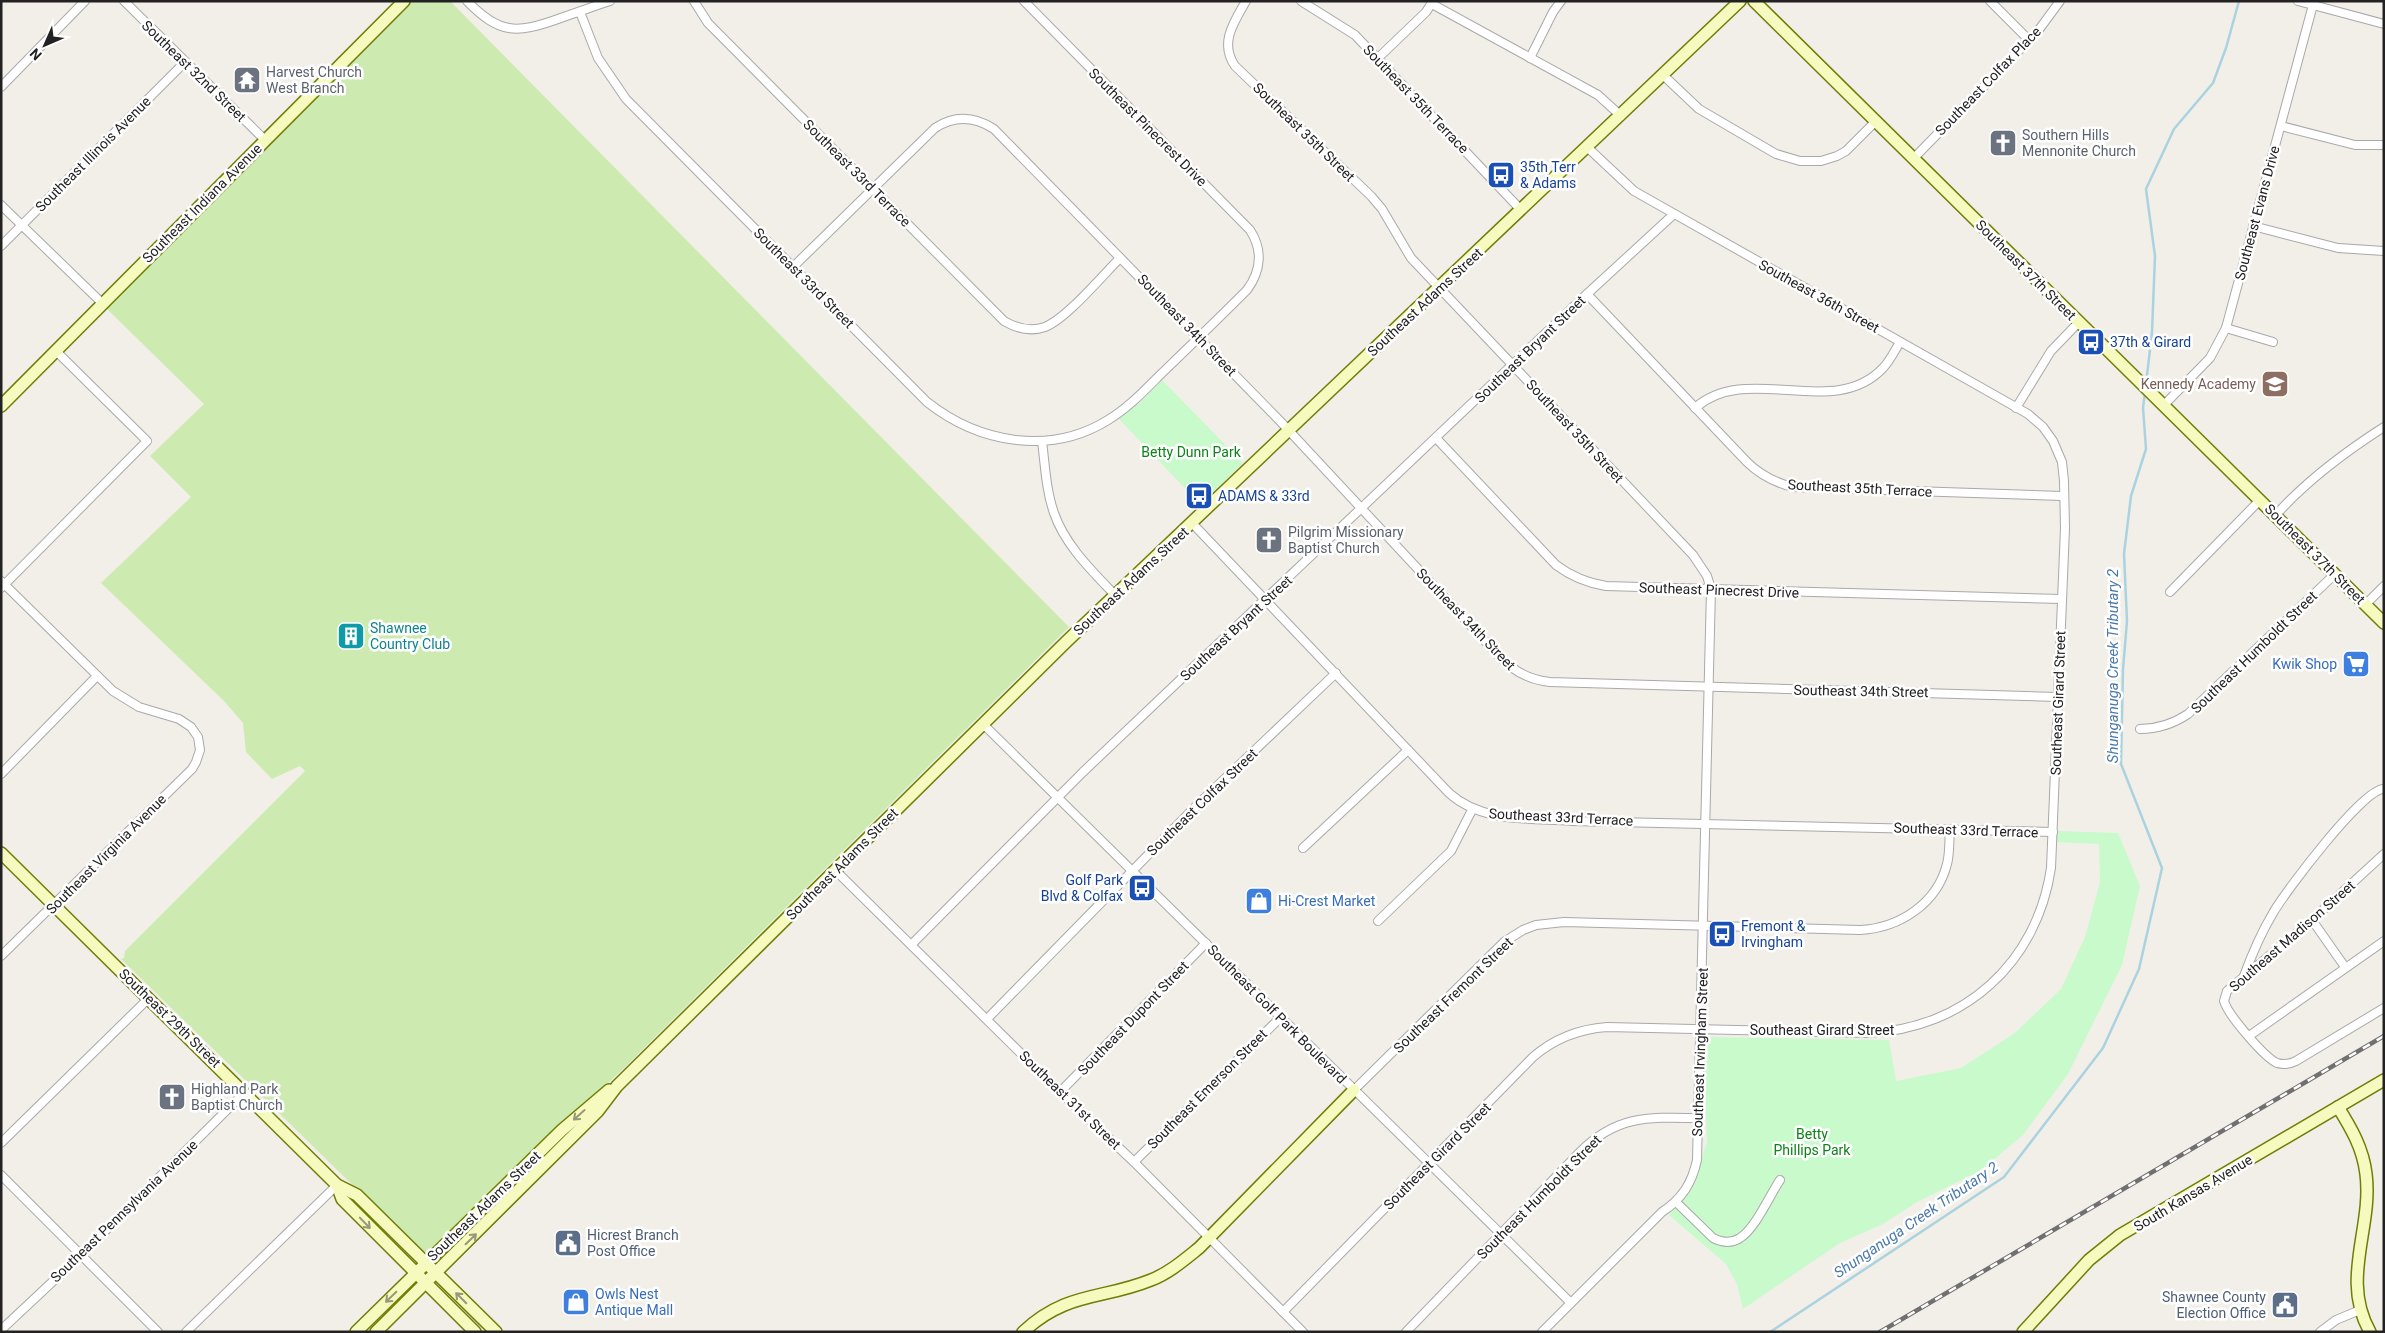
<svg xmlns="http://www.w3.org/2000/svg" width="2385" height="1333" viewBox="0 0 2385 1333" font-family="Roboto,sans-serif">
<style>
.grass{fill:#cdebb0}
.park{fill:#c8facc}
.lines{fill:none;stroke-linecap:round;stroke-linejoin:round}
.stream{stroke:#aad3df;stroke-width:2.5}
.street-casing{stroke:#a9a9a9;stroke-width:10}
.secondary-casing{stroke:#707d05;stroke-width:14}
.street{stroke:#fff;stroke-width:8}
.secondary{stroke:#f7fabf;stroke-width:11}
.rail-casing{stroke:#707070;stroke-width:4.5}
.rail{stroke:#fff;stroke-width:2.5;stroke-dasharray:8;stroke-linecap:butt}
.oneway{stroke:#979978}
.labels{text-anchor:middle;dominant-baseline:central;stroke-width:5;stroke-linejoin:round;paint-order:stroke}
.street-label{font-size:14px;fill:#222;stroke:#fff}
.worship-label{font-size:14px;fill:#5b616d;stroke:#fff;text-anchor:start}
.transit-label{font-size:14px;fill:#164399;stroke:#fff;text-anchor:start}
.education-label{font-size:14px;fill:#785e54;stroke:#fff;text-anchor:end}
.park-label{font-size:14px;fill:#0c8416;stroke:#fff}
.culture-label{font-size:14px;fill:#0d838f;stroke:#fff;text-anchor:start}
.shop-label{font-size:14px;fill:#366cbe;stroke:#fff;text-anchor:start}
.service-label{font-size:14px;fill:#4e5e75;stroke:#fff;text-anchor:start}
.water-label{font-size:15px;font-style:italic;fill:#4a7aab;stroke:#fff}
</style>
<rect width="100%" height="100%" fill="#f2efe9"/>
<!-- grass -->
<polygon class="grass" points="412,1 450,1 1069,627 624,1068 428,1253 418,1249 121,959 124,958 125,951 305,771 300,766 272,779 246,752 243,723 224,701 101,583 191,497 150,456 204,404 106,308"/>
<!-- park -->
<g class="park">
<polygon points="1162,380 1243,463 1200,504 1119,419 1140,402"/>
<polygon points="2057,831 2118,833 2140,886 2122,965 2068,1074 2023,1135 1980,1171 1917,1202 1883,1224 1840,1243 1743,1309 1737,1284 1726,1264 1669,1215 1692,1188 1707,1142 1704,1057 1709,1037 1889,1040 1896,1081 1961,1068 2015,1033 2061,989 2085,937 2100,882 2099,844 2056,842"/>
</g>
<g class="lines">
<!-- stream -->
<g class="stream">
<polyline points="2146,384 2152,332 2155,256 2146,189 2174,129 2213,83 2226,48 2239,1"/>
<polyline points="1770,1332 2004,1177 2103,1048 2139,969 2162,868 2121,764 2123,669 2127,621 2124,554 2131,496 2146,449 2143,408 2145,392"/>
</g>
<!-- street casing -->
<g class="street-casing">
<g id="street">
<polyline points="124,1 265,140"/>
<path d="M467 1C499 34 516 34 558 19 575 13 592 7 610 1"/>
<path d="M694 1 708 23 1004 321C1016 328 1031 332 1045 327 1067 318 1102 276 1120 258"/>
<path d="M1246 1C1234 22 1219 43 1235 66L1371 196 1382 209 1411 258 1693 555 1707 576 1711 589 1697 1160C1692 1183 1682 1199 1662 1212L1542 1332"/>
<polyline points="1301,1 1355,35 1521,210"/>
<polyline points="1990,1 2029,40"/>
<polyline points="2298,1 2384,24"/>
<polyline points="1432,4 1598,95 1621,116"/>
<path d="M580 12 598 58 626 99 927 402C979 443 1050 456 1108 420 1128 408 1144 391 1160 375 1189 347 1218 319 1247 290 1261 271 1263 250 1250 230L1024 1"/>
<polyline points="1378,58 1426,12 1433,1"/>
<polyline points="1530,58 1553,12 1561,1"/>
<polyline points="1663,75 1699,109 1776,154 1800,161 1821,161 1837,156 1846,151 1875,122"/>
<polyline points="1,87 85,1"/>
<polyline points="2281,126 2355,145 2384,145"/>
<polyline points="1913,159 2038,31 2060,1"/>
<polyline points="1,205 103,304"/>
<polyline points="2253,226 2338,248 2384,251"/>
<polyline points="1,246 185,62"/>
<path d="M793 267 935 128C955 115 974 116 994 129L1280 421 1499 656C1513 671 1529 680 1550 682L2058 697"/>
<path d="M1587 294 1747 462C1760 475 1774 482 1792 487L2062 496"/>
<polyline points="2226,328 2273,342"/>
<polyline points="2163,406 2210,358 2226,328 2314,1"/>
<path d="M1695 408C1748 361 1833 421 1883 368 1890 361 1895 350 1900 342"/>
<polyline points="2016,408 2051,351 2079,322"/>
<path d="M1436 438 1556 565C1572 577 1587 583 1606 586L2062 599"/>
<path d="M1042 441C1045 465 1046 490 1054 513 1065 545 1092 571 1115 595"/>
<path d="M2275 516C2306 481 2345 452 2384 427"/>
<path d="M1192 523 1449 793C1482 823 1531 818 1572 821L2053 832"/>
<polyline points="1,581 113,691 139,707 179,719 191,727 198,737 200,750 196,762 192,769 1,956"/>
<polyline points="1,588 147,441 56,351"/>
<polyline points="2170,592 2260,500"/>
<polyline points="2366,604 2384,586"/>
<polyline points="983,724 1571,1303"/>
<path d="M2140 729C2158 729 2173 724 2188 714L2335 574"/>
<polyline points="1,774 97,676"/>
<polyline points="1303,848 1408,750"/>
<path d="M2384 854 2312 920 2227 991 2224 1001C2228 1015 2264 1057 2277 1063 2284 1065 2290 1064 2296 1061L2384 1008"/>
<polyline points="835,870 1060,1092 1134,1162 1303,1332"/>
<polyline points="2312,920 2345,967"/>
<polyline points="1378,921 1451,851 1472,810"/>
<polyline points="912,944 1083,772 1587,294 1674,214"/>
<path d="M2244 976C2252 954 2261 933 2273 913 2285 892 2364 787 2384 789"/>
<polyline points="987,1019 1194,808 1336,673"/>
<polyline points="2249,1036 2384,941"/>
<path d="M1354 1090 1504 942 1523 930 1536 925 1564 922 1860 930C1899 928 1937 904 1947 864 1950 853 1949 841 1950 829"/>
<polyline points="1060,1092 1206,943"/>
<polyline points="1,1143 149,998"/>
<polyline points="1134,1162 1281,1017"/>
<polyline points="1,1175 158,1332"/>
<path d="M1676 1202 1713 1238C1721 1242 1731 1244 1740 1238 1755 1229 1770 1195 1780 1180"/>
<path d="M1283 1312 1533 1057C1555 1038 1579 1029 1607 1027L1868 1033C1964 1029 2037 963 2051 868L2065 528 2064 481 2062 462 2053 441 2043 427 2028 414 1634 191 1587 147"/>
<polyline points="1,1330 81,1255 245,1092"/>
<polyline points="186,1332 337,1185"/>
<path d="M1406 1332 1580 1152C1617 1115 1649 1117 1698 1118"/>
<polyline points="2320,1332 2336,1320 2360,1310"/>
</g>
</g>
<!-- secondary casing -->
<g class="secondary-casing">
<g id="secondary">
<polyline points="1754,1 2384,623"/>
<polyline points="1,406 404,1"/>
<polyline points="1,853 337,1185 357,1195 496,1332"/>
<path d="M2338 1107C2351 1128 2363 1148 2366 1174 2373 1228 2340 1279 2370 1332"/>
<polyline points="337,1185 342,1199 475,1332"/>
<polyline points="356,1332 562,1130 609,1090"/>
<polyline points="376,1332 598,1111 617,1086 1067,641 1740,1"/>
<path d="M1023 1332C1067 1291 1102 1300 1151 1280 1169 1273 1184 1260 1199 1248L1354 1090"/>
<polyline points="2023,1332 2089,1260 2120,1235 2384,1080"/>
</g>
</g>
<!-- street -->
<use href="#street" class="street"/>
<!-- secondary -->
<use href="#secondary" class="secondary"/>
<!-- rail casing -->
<g class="rail-casing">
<polyline id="rail" points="1880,1332 2384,1036"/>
</g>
<!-- rail -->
<use href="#rail" class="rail"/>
</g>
<!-- one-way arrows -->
<defs><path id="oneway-shaft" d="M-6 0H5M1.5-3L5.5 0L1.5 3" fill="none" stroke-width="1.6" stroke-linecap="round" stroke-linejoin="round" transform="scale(1.25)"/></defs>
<g class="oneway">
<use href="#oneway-shaft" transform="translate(579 1115) rotate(138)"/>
<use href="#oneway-shaft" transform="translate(365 1223) rotate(46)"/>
<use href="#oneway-shaft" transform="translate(471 1239) rotate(-44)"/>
<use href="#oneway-shaft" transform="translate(391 1297) rotate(136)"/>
<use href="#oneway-shaft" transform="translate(461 1298) rotate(-135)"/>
</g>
<!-- icons -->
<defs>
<g id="temple-square" transform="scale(1.4375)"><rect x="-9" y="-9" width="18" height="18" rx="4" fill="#6b7280" stroke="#fff"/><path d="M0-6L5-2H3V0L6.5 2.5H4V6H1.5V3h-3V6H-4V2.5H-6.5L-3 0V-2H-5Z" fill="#fff"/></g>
<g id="church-square" transform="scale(1.4375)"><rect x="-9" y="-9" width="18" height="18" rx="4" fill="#6b7280" stroke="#fff"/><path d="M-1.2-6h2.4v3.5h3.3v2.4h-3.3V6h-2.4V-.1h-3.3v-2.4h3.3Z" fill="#fff"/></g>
<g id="bus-square" transform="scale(1.4375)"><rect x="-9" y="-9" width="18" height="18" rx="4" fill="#1a4fb4" stroke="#fff"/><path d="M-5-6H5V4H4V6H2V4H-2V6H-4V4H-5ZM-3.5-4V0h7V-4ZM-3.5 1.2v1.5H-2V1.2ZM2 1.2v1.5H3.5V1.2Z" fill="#fff"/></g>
<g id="school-square" transform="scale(1.4375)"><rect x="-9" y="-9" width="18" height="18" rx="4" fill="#8d6e63" stroke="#fff"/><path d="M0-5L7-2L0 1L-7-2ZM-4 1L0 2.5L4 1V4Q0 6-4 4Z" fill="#fff"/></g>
<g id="building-square" transform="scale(1.4375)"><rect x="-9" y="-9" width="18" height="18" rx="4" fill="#0f9aa8" stroke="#fff"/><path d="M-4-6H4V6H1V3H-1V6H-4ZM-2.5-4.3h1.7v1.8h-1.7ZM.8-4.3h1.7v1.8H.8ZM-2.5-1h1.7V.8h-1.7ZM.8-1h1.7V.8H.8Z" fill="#fff"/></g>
<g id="supermarket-square" transform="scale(1.4375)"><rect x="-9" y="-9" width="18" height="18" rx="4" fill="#3f7fe0" stroke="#fff"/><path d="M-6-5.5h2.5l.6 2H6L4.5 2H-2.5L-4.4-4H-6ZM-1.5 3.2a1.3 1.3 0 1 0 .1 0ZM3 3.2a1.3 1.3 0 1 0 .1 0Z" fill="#fff"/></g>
<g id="shop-square" transform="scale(1.4375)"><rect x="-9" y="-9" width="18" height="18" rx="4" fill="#3f7fe0" stroke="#fff"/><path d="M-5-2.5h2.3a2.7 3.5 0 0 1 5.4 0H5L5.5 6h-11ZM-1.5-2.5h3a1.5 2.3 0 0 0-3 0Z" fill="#fff"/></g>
<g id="civic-square" transform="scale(1.4375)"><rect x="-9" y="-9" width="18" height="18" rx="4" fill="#5c6f8a" stroke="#fff"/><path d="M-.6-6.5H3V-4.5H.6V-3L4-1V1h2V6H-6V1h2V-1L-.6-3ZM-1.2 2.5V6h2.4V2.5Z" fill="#fff"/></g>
</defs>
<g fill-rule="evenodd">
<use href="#temple-square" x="247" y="80"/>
<use href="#church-square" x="2003" y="143"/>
<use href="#bus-square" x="1501" y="175"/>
<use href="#bus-square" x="2091" y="342"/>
<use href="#school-square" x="2275" y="384"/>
<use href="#bus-square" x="1199" y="496"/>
<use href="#church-square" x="1269" y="540"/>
<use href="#building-square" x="351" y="636"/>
<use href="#supermarket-square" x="2356" y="664"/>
<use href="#bus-square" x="1142" y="888"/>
<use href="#shop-square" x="1259" y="901"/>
<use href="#bus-square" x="1722" y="934"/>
<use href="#church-square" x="172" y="1097"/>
<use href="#civic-square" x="568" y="1243"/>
<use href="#shop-square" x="576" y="1302"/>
<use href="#civic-square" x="2285" y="1305"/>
</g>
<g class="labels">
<!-- street labels -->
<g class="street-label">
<text transform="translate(194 71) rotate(44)">Southeast 32nd Street</text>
<text transform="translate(1988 81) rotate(-46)">Southeast Colfax Place</text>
<text transform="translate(1416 99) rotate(46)">Southeast 35th Terrace</text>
<text transform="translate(1148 127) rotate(45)">Southeast Pinecrest Drive</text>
<text transform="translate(1304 132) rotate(44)">Southeast 35th Street</text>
<text transform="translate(93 154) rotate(-45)">Southeast Illinois Avenue</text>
<text transform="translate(857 173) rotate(45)">Southeast 33rd Terrace</text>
<text transform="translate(202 203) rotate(-45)">Southeast Indiana Avenue</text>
<text transform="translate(2257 213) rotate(-75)">Southeast Evans Drive</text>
<text transform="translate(2026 270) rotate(45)">Southeast 37th Street</text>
<text transform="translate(804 278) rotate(45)">Southeast 33rd Street</text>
<text transform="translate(1819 296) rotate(29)">Southeast 36th Street</text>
<text transform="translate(1425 302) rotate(-43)">Southeast Adams Street</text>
<text transform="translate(1187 325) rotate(46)">Southeast 34th Street</text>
<text transform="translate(1530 349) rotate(-44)">Southeast Bryant Street</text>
<text transform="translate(1575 431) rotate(47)">Southeast 35th Street</text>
<text transform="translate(1860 488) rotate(3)">Southeast 35th Terrace</text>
<text transform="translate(2315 554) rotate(45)">Southeast 37th Street</text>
<text transform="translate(1131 581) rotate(-43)">Southeast Adams Street</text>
<text transform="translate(1719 590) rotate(2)">Southeast Pinecrest Drive</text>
<text transform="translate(1466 619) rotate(46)">Southeast 34th Street</text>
<text transform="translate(1236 628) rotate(-43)">Southeast Bryant Street</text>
<text transform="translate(2254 652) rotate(-44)">Southeast Humboldt Street</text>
<text transform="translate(1861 691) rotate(1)">Southeast 34th Street</text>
<text transform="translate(2058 703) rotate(-88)">Southeast Girard Street</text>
<text transform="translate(1202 802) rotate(-44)">Southeast Colfax Street</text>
<text transform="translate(1561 817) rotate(3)">Southeast 33rd Terrace</text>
<text transform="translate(1966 830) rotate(2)">Southeast 33rd Terrace</text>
<text transform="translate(106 854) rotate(-45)">Southeast Virginia Avenue</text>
<text transform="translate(842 864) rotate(-45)">Southeast Adams Street</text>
<text transform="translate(2292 936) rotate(-41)">Southeast Madison Street</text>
<text transform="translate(1453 995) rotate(-44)">Southeast Fremont Street</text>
<text transform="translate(1277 1014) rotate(45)">Southeast Golf Park Boulevard</text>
<text transform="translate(170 1018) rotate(44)">Southeast 29th Street</text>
<text transform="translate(1133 1018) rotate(-46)">Southeast Dupont Street</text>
<text x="1822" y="1030">Southeast Girard Street</text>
<text transform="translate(1700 1052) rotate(-88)">Southeast Irvingham Street</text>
<text transform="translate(1207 1089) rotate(-45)">Southeast Emerson Street</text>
<text transform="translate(1070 1100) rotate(44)">Southeast 31st Street</text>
<text transform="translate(1437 1156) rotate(-45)">Southeast Girard Street</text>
<text transform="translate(2193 1193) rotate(-31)">South Kansas Avenue</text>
<text transform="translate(1539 1197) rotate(-45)">Southeast Humboldt Street</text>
<text transform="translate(484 1206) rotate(-44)">Southeast Adams Street</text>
<text transform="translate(124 1211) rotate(-44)">Southeast Pennsylvania Avenue</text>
</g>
<!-- worship labels -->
<g class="worship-label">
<text x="266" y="72">Harvest Church<tspan x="266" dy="16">West Branch</tspan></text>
<text x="2022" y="135">Southern Hills<tspan x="2022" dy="16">Mennonite Church</tspan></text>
<text x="1288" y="532">Pilgrim Missionary<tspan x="1288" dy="16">Baptist Church</tspan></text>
<text x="191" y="1089">Highland Park<tspan x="191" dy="16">Baptist Church</tspan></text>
</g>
<!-- transit labels -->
<g class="transit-label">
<text x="1520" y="167">35th Terr<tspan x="1520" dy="16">&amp; Adams</tspan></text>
<text x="2110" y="342">37th &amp; Girard</text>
<text x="1218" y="496">ADAMS &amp; 33rd</text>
<text x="1123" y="880" text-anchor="end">Golf Park<tspan x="1123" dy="16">Blvd &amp; Colfax</tspan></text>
<text x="1741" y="926">Fremont &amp;<tspan x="1741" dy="16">Irvingham</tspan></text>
</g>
<!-- education labels -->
<g class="education-label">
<text x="2256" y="384">Kennedy Academy</text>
</g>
<!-- park labels -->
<g class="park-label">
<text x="1191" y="452">Betty Dunn Park</text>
<text x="1812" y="1134">Betty<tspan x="1812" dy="16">Phillips Park</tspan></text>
</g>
<!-- culture labels -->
<g class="culture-label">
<text x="370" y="628">Shawnee<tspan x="370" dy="16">Country Club</tspan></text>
</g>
<!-- shop labels -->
<g class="shop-label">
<text x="2337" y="664" text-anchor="end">Kwik Shop</text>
<text x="1278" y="901">Hi-Crest Market</text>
<text x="595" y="1294">Owls Nest<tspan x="595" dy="16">Antique Mall</tspan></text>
</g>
<!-- service labels -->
<g class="service-label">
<text x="587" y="1235">Hicrest Branch<tspan x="587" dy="16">Post Office</tspan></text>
<text x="2266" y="1297" text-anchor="end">Shawnee County<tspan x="2266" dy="16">Election Office</tspan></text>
</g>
<!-- water labels -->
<g class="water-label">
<text transform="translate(2113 666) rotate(-90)">Shunganuga Creek Tributary 2</text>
<text transform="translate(1916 1220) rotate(-34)">Shunganuga Creek Tributary 2</text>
</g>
</g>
<!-- border -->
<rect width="2385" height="1333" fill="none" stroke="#222222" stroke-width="5"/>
<!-- north arrow -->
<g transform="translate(45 45) rotate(225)" stroke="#ffffff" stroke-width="4" paint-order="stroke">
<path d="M0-4L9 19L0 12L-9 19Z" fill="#222222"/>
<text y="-8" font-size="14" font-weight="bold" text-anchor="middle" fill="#222222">N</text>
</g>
</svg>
